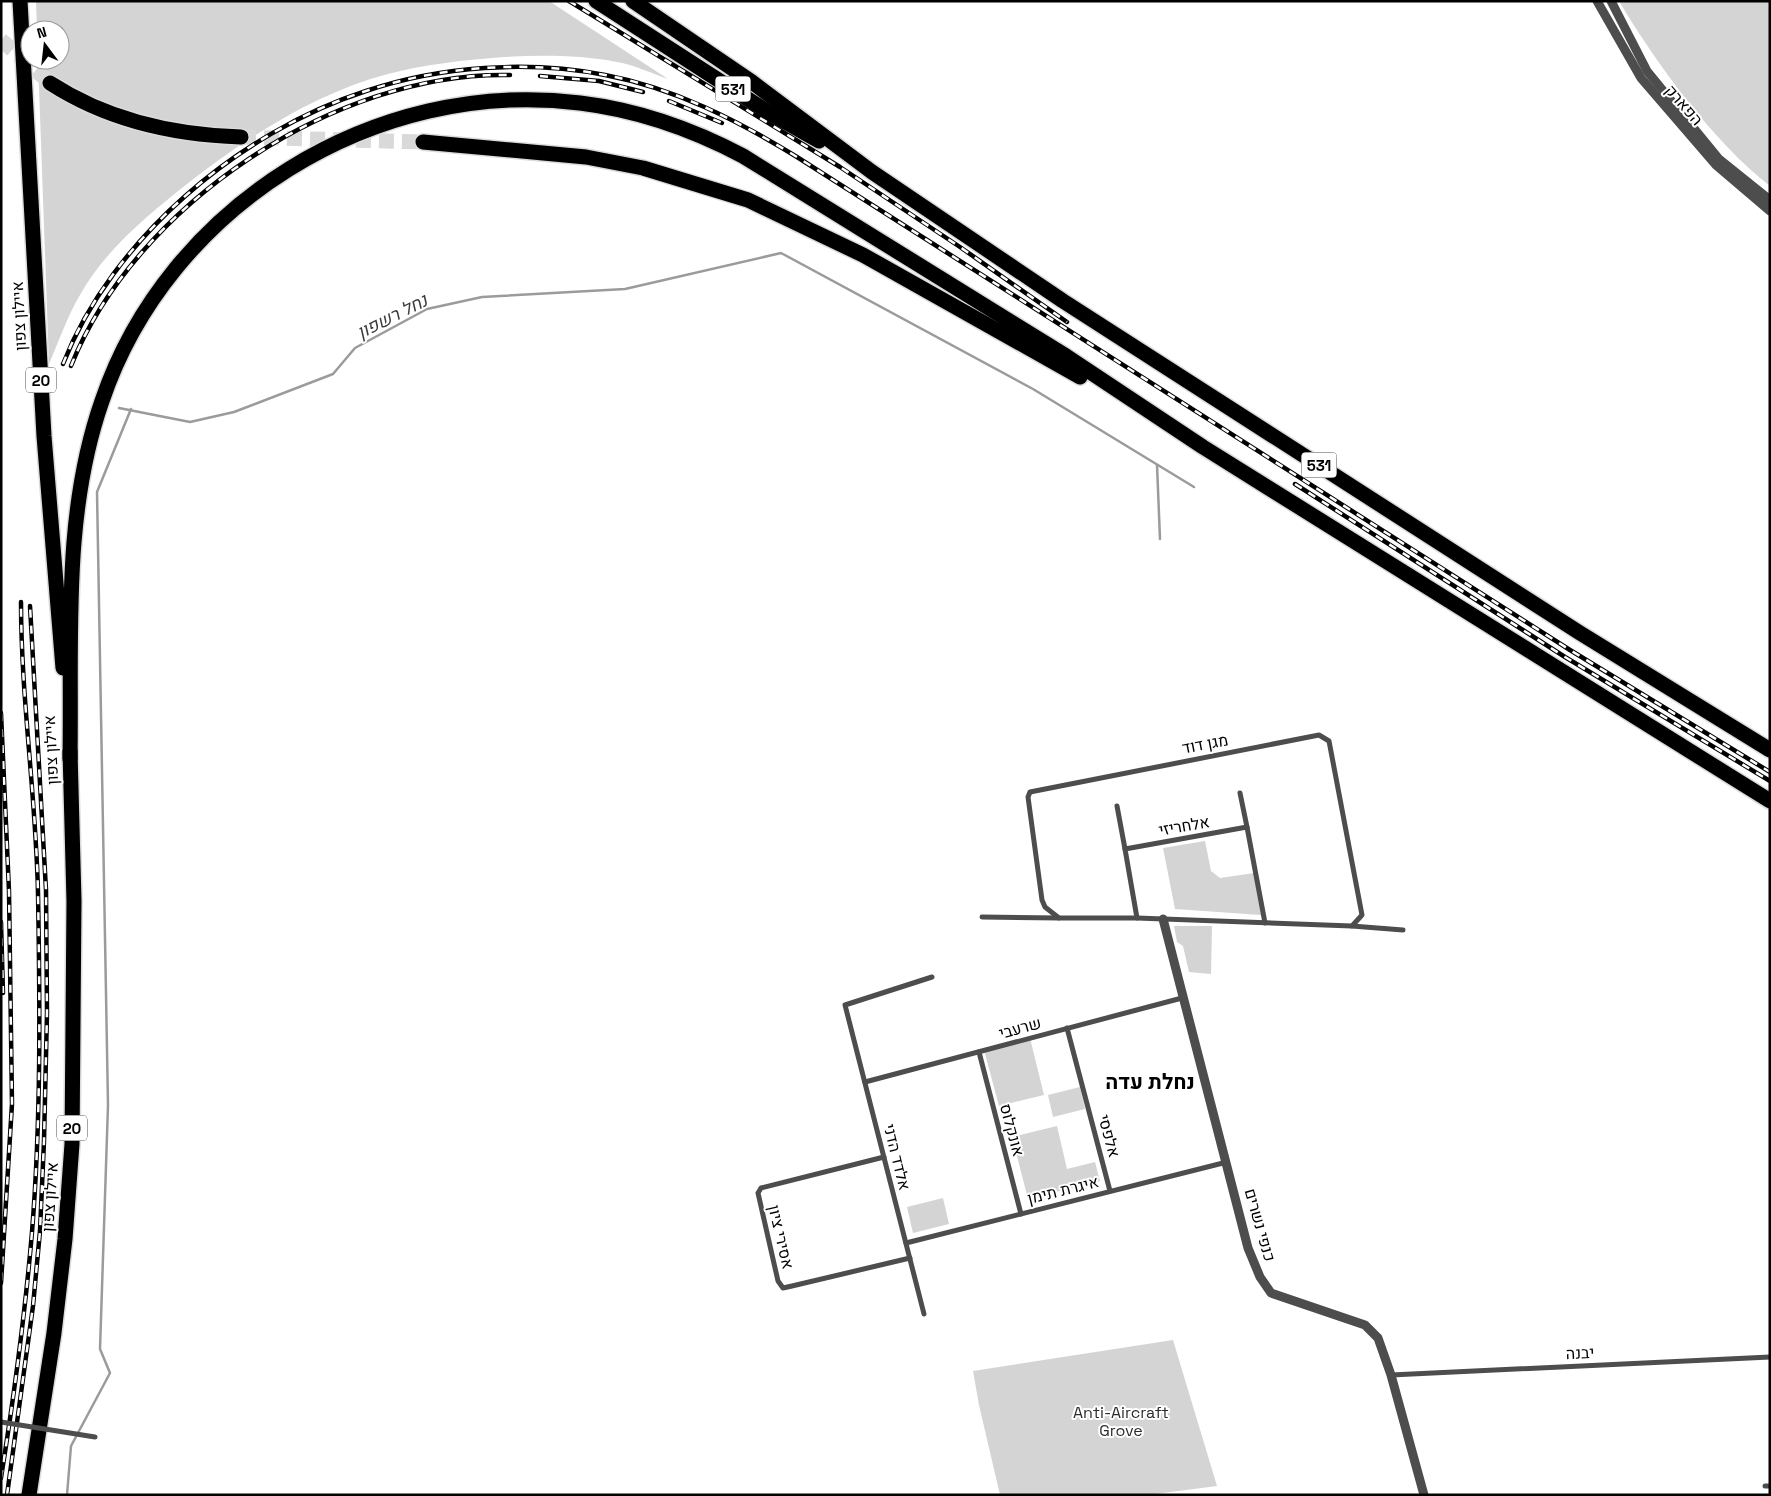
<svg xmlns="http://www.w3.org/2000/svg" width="1771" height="1496" viewBox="0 0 1771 1496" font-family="'Space Grotesk',Heebo,sans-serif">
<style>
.green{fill:#d4d4d4}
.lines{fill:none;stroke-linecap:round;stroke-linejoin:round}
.stream{stroke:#9b9b9b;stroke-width:2.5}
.motorway-tunnel{stroke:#d9d9d9;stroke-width:15;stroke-dasharray:15 8;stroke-linecap:butt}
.motorway-casing{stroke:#dbdbdb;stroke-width:18}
.minor{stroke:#4d4d4d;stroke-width:5}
.tertiary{stroke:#4d4d4d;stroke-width:9}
.motorway{stroke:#000;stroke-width:15}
.rail-casing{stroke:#000;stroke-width:4.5}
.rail{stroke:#fff;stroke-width:2.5;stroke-dasharray:8;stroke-linecap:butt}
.minor-bridge{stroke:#4d4d4d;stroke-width:5}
.labels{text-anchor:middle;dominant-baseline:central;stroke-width:4;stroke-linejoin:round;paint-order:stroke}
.shield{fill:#fff;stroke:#4c4c4c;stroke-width:1}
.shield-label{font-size:15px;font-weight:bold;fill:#000}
.street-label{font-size:16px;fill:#000;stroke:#fff}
.park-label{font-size:16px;fill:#2b2b2b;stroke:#fff}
.water-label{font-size:18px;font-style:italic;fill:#3c3c3c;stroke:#fff}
.district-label{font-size:21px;font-weight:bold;fill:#000;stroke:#fff}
</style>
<rect width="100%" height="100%" fill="#fff"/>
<!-- green -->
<g class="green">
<path d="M36 1H549L668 79C651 73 634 65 617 62 580 55 541 55 504 57 465 60 426 64 388 74 315 93 246 138 187 184 148 215 104 251 80 295 67 317 59 341 49 364L38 60H60V30H37Z"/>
<path d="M1619 1H1770V186C1714 143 1655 62 1619 1Z"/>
<polygon points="1205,841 1211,871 1220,878 1254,873 1261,915 1175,909 1163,848"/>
<polygon points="1174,926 1212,926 1211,974 1189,972 1183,946 1177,942"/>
<polygon points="1030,1038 1044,1095 999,1106 984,1050"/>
<polygon points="1080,1087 1085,1109 1053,1117 1048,1095"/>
<polygon points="1057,1126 1067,1169 1095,1162 1100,1181 1028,1199 1012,1137"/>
<polygon points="943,1198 949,1224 913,1233 907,1207"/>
<polygon points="1173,1340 1217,1486 1147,1495 1000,1495 979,1405 973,1371"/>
</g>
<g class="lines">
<!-- stream -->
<g class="stream">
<polyline points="119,408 190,422 234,412 333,374 355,348 427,309 482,297 625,289 781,253 1033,389 1194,487"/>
<polyline points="1157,465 1160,539"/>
<polyline points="67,1495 71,1446 110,1373 100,1349 108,1105 97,492 131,409"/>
</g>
<!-- motorway-tunnel -->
<g class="motorway-tunnel">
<polyline points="1,40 50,83"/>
<polyline points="241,137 423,142"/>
</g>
<!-- motorway casing -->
<g class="motorway-casing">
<g id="motorway">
<polyline points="20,1 44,436 63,668"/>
<polyline points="596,1 771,114 819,141"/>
<polyline points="633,1 752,82 872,172 1063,301 1580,633 1770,750"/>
<path d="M50 83C107 120 175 135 241 137"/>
<polyline points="423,142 586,157 643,168 748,200 863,255 1080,377"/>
<path d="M70 759C72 639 62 515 102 401 168 206 375 77 580 103 638 110 692 129 743 156L1066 356 1203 447 1770 801"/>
<polyline points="29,1495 54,1333 65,1239 72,1144 74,901 70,751"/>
</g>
</g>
<!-- minor -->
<g class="minor">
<polygon points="1319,735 1329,741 1362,915 1352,926 1137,918 1059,918 1045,907 1042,900 1028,797 1030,792"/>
<polyline points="1240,793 1247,827"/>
<polyline points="1117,806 1125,849"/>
<polyline points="982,917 1059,918"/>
<polyline points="1137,918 1125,849 1247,827 1265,923"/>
<polyline points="1352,926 1403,930"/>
<polyline points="1067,1028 1110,1191"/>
<polyline points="979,1052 1021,1214"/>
<polyline points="865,1082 1182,998"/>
<polyline points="884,1157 761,1188 758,1193 778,1281 783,1288 792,1286 910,1258"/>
<polyline points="906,1243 1227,1162"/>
<polyline points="924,1314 845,1005 932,977"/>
<polyline points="1391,1375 1770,1357"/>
<polyline points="1765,1486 1770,1486"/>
</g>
<!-- tertiary -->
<g class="tertiary">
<polyline points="1597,1 1641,78 1716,165 1770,211"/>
<polyline points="1611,1 1647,71 1719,159 1770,200"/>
<polyline points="1163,919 1248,1248 1260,1277 1271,1293 1365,1325 1378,1338 1391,1375 1424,1495"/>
</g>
<!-- motorway -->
<use href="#motorway" class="motorway"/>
<!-- rail casing -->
<g class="rail-casing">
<g id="rail">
<polyline points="569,1 840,167 960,247 1067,322"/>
<polyline points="540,76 599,81 643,92"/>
<polyline points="669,101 722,123"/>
<path d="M63 364C112 239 239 132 366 91 440 66 528 60 605 75 674 88 737 120 797 157L1570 650 1770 772"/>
<path d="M71 366C135 205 336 71 510 75"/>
<polyline points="1295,484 1565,657 1770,781"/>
<polyline points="1,713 9,891 12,1104 1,1283"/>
<polyline points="1,922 3,993"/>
<path d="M1 1478C14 1396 25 1315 32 1232 41 1120 40 1006 38 893 36 796 21 699 21 602"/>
<polyline points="7,1495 33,1306 40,1231 44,1141 47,1013 46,890 30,606"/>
</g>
</g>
<!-- rail -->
<use href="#rail" class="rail"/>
<!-- minor-bridge -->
<polyline class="minor-bridge" points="1,1422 95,1437"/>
</g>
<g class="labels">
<!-- shield labels -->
<g class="shield">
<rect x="715.5" y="76.5" width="35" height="25" rx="4"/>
<rect x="26" y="367.5" width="30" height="25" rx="4"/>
<rect x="1301.5" y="452.5" width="35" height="25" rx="4"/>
<rect x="57" y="1115.5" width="30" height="25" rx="4"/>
</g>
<g class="shield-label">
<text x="733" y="89">531</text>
<text x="41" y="380">20</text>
<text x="1319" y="465">531</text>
<text x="72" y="1128">20</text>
</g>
<!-- street labels -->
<g class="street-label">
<text transform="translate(1684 105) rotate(49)">הפארק</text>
<text transform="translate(19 316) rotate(-93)">איילון צפון</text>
<text transform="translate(1205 744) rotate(-11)">מגן דוד</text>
<text transform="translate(51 750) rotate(-93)">איילון צפון</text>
<text transform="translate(1184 826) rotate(-10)">אלחריזי</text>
<text transform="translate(1020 1028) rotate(-15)">שרעבי</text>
<text transform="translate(1012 1130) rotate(75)">אונקלוס</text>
<text transform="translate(1109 1136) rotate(75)">אלפסי</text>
<text transform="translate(897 1157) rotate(76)">אלדד הדני</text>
<text transform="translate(1063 1190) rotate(-14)">איגרת תימן</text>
<text transform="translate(50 1197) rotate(-86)">איילון צפון</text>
<text transform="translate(1260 1225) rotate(74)">כנפי נשרים</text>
<text transform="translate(781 1237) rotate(77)">אסירי ציון</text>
<text transform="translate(1580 1353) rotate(-3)">יבנה</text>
</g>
<!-- park labels -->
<g class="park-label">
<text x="1121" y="1412">Anti-Aircraft<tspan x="1121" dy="18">Grove</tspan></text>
</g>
<!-- water labels -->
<g class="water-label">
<text transform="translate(392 316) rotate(-27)">נחל רשפון</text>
</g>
<!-- district labels -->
<g class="district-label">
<text x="1150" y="1081">נחלת עדה</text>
</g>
</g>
<!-- border -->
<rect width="1771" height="1496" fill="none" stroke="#000000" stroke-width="5"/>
<!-- north arrow -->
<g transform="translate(45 45) rotate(345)"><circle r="24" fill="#ffffff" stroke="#999999"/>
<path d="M0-4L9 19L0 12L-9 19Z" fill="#000000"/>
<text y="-8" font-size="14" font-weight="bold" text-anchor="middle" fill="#000000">N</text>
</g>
</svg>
